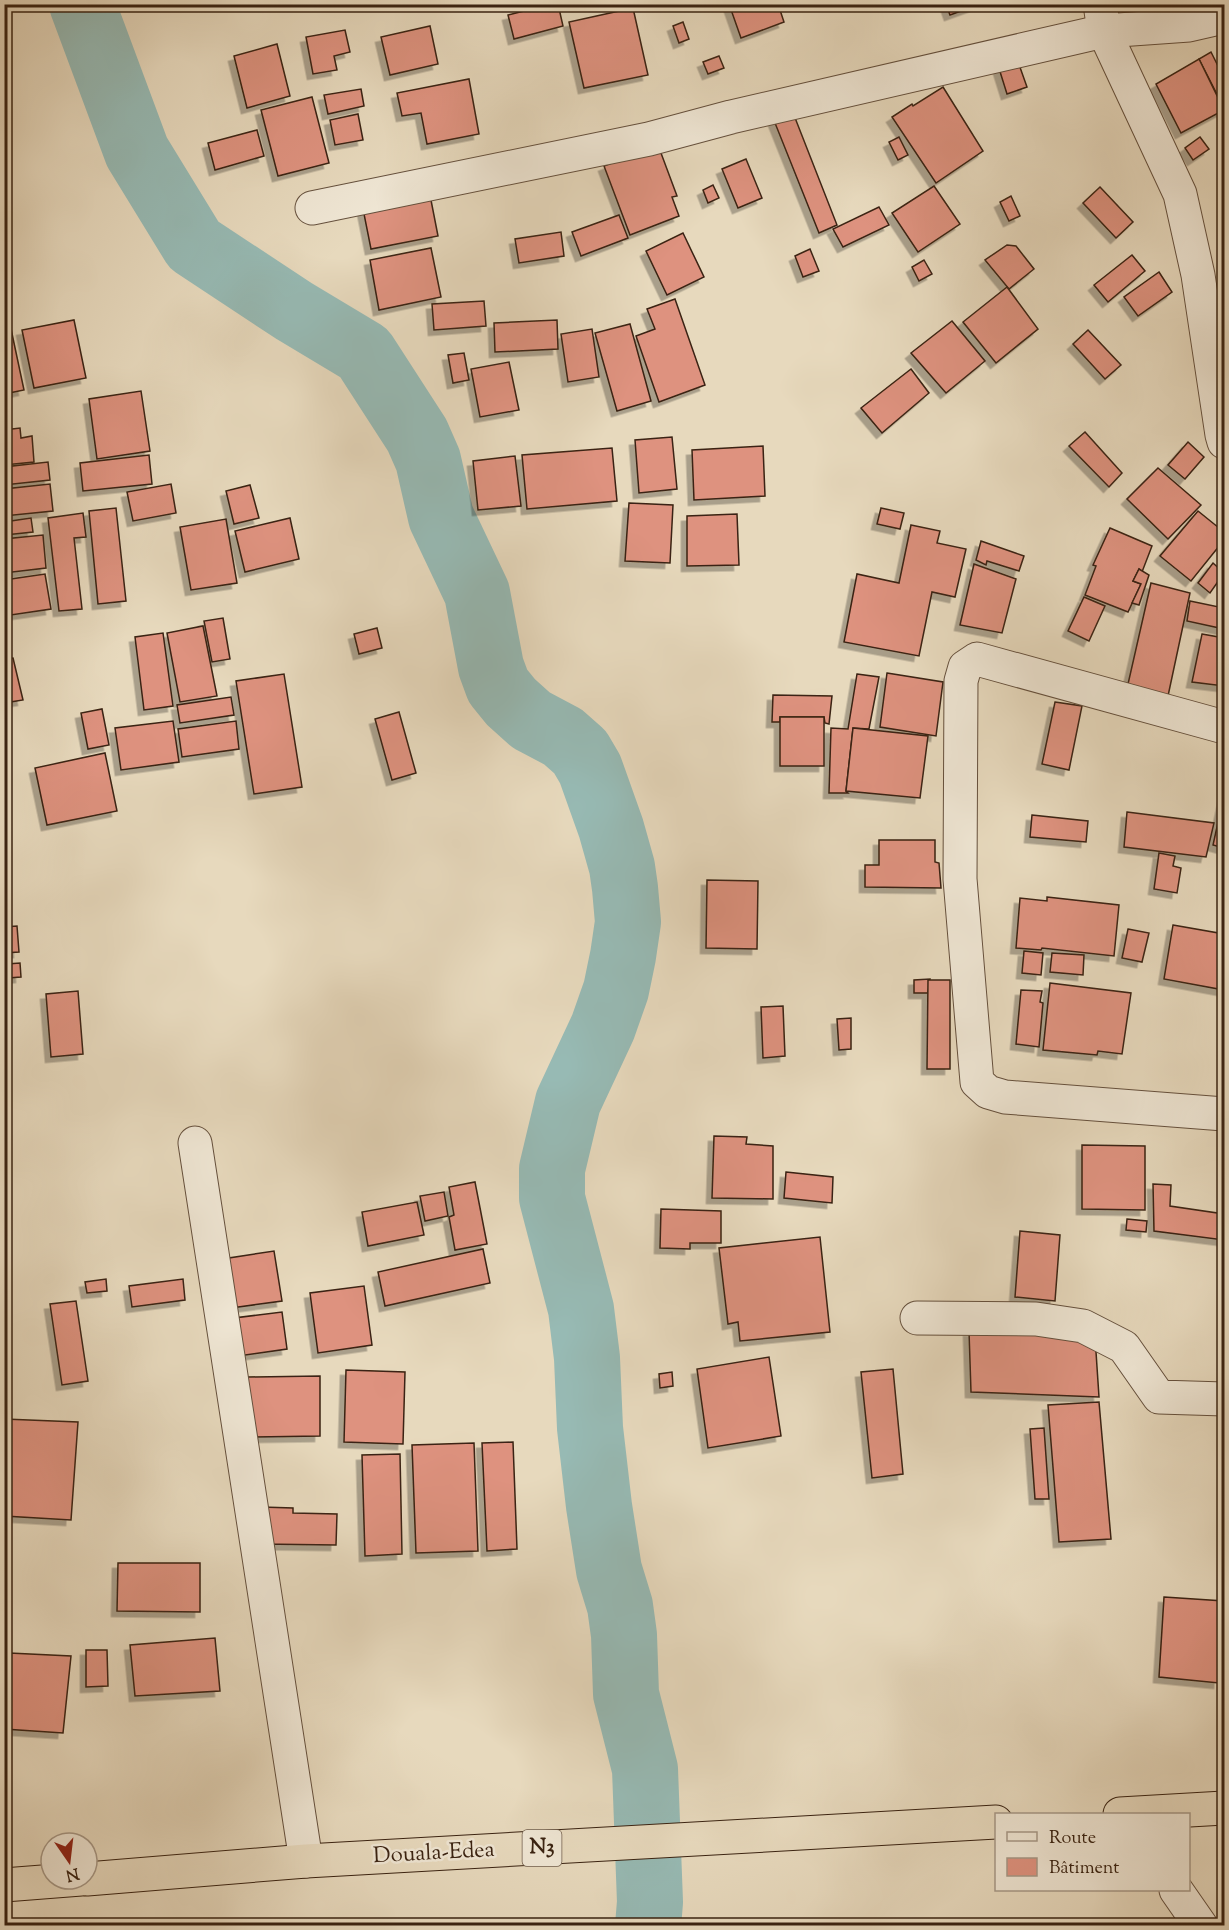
<svg xmlns="http://www.w3.org/2000/svg" width="1229" height="1930" viewBox="0 0 1229 1930" font-family="'Sorts Mill Goudy',serif">
<style>
.lines{fill:none;stroke-linecap:round;stroke-linejoin:round}
.river{stroke:#97bab4;stroke-width:66}
.building{fill:#de927f;stroke:#3a2312;stroke-width:1.5;filter:url(#shadow)}
.minor-casing{stroke:#65503d;stroke-width:35}
.highway-casing{stroke:#3a2312;stroke-width:35}
.minor{stroke:#efe6d4;stroke-width:33}
.highway{stroke:#e7d9bd;stroke-width:33}
.labels{text-anchor:middle;dominant-baseline:central;stroke-width:5;stroke-linejoin:round;paint-order:stroke}
.shield{fill:#efe6d4;stroke:#705e4c;stroke-width:1.5}
.shield-label{font-size:21px;font-weight:bold;fill:#3a2312}
.street-label{font-size:22px;fill:#3a2312;stroke:#efe6d4}
</style>
<defs>
<filter id="shadow"><feDropShadow dx="-5.5" dy="5.5" stdDeviation="0" flood-color="#0004"/></filter>
</defs>
<rect width="100%" height="100%" fill="#e7d9bd"/>
<filter id="stains"><feTurbulence type="fractalNoise" baseFrequency=".00333" numOctaves="4"/><feColorMatrix values="0 0 0 0 .2 0 0 0 0 .09 0 0 0 0 .02 0 0 0 .5 -.17"/></filter>
<radialGradient id="worn" r=".72"><stop offset=".6" stop-color="#630" stop-opacity="0"/><stop offset="1" stop-color="#630" stop-opacity=".3"/></radialGradient>
<g class="lines">
<!-- river -->
<polyline class="river" points="82,4 137,152 194,245 294,311 364,353 417,435 428,460 441,517 477,593 491,667 498,686 511,702 531,720 563,737 580,752 590,769 611,828 622,867 625,888 628,922 623,956 616,990 603,1027 568,1102 552,1169 552,1198 581,1309 587,1358 590,1428 599,1506 609,1570 620,1606 624,1635 626,1694 645,1769 650,1902 648,1926"/>
</g>
<!-- building -->
<g class="building">
<polygon points="552,4 558,4 563,26 514,39 508,15"/>
<polygon points="729,4 778,4 784,22 741,38"/>
<polygon points="946,4 975,4 975,6 950,15"/>
<polygon points="633,8 648,75 584,88 569,22"/>
<polygon points="683,22 689,39 679,43 673,26"/>
<polygon points="430,26 438,64 390,75 381,37"/>
<polygon points="345,30 350,52 334,56 337,70 313,74 306,37"/>
<polygon points="277,44 290,96 247,108 234,56"/>
<polygon points="1211,52 1224,78 1224,108 1199,59"/>
<polygon points="719,56 724,68 708,74 703,62"/>
<polygon points="1016,56 1027,87 1007,94 997,62"/>
<polygon points="1199,59 1224,110 1181,133 1156,84"/>
<polygon points="469,79 479,134 427,144 421,113 402,116 397,93"/>
<polygon points="943,87 983,151 936,183 892,117 912,104 913,106"/>
<polygon points="361,89 364,106 328,114 324,95"/>
<polygon points="312,97 329,163 278,176 261,110"/>
<polygon points="790,105 837,225 819,233 771,113"/>
<polygon points="358,114 363,140 335,145 330,120"/>
<polygon points="257,130 264,156 215,170 208,143"/>
<polygon points="899,137 908,155 898,160 889,142"/>
<polygon points="1200,137 1209,149 1193,160 1185,148"/>
<polygon points="658,145 677,196 672,197 679,216 630,235 604,166"/>
<polygon points="746,159 762,198 738,208 722,169"/>
<polygon points="713,185 719,198 708,203 703,190"/>
<polygon points="934,186 960,224 918,252 892,213"/>
<polygon points="1100,187 1133,222 1116,238 1083,203"/>
<polygon points="430,195 438,236 371,249 362,204"/>
<polygon points="1011,196 1020,216 1009,221 1000,202"/>
<polygon points="879,207 889,225 843,247 833,229"/>
<polygon points="619,215 628,238 581,256 572,232"/>
<polygon points="561,232 564,256 519,263 515,239"/>
<polygon points="683,233 704,277 667,295 646,251"/>
<polygon points="1007,245 1016,246 1034,269 1009,289 985,260"/>
<polygon points="431,248 441,297 379,310 370,260"/>
<polygon points="810,249 819,271 803,277 795,256"/>
<polygon points="1132,255 1145,271 1108,302 1094,285"/>
<polygon points="924,260 932,274 919,281 912,267"/>
<polygon points="1159,272 1172,292 1138,316 1124,297"/>
<polygon points="1007,287 1038,329 996,363 963,322"/>
<polygon points="4,296 24,390 4,394"/>
<polygon points="675,299 705,385 659,402 636,336 655,329 647,309"/>
<polygon points="484,301 486,326 434,330 432,304"/>
<polygon points="74,320 86,378 34,388 22,330"/>
<polygon points="557,320 558,349 495,352 494,323"/>
<polygon points="952,321 985,361 946,393 911,353"/>
<polygon points="630,324 651,401 617,411 595,333"/>
<polygon points="592,329 599,377 568,382 561,334"/>
<polygon points="1088,330 1121,365 1105,379 1073,344"/>
<polygon points="464,353 469,380 453,383 448,355"/>
<polygon points="509,362 519,410 480,417 471,369"/>
<polygon points="911,369 929,393 882,433 861,408"/>
<polygon points="141,391 150,451 97,459 89,399"/>
<polygon points="20,428 21,438 32,436 34,462 4,465 4,430"/>
<polygon points="1085,432 1122,473 1109,487 1069,446"/>
<polygon points="672,437 677,489 639,493 635,440"/>
<polygon points="1188,442 1204,457 1185,479 1168,465"/>
<polygon points="763,446 765,496 694,500 692,450"/>
<polygon points="612,448 617,501 527,509 522,455"/>
<polygon points="149,455 152,484 83,491 80,463"/>
<polygon points="515,456 521,506 478,510 473,461"/>
<polygon points="48,462 50,480 4,485 4,467"/>
<polygon points="1158,468 1201,505 1168,539 1127,499"/>
<polygon points="50,484 53,511 4,516 4,489"/>
<polygon points="171,484 176,513 133,521 127,492"/>
<polygon points="250,485 259,518 234,524 226,491"/>
<polygon points="629,503 673,505 670,563 625,561"/>
<polygon points="116,508 126,601 98,604 89,511"/>
<polygon points="881,508 904,513 900,529 877,524"/>
<polygon points="1198,511 1224,532 1224,540 1191,581 1160,556"/>
<polygon points="83,513 86,537 74,538 82,609 59,611 48,518"/>
<polygon points="737,514 739,565 687,566 687,516"/>
<polygon points="31,518 33,532 5,535 4,522"/>
<polygon points="290,518 299,559 245,572 235,531"/>
<polygon points="226,519 237,583 191,590 180,527"/>
<polygon points="911,525 940,531 937,543 966,549 955,597 932,592 919,656 844,642 857,574 899,583"/>
<polygon points="1110,528 1152,546 1142,572 1139,569 1133,581 1141,584 1128,612 1085,595 1096,566 1093,565"/>
<polygon points="43,535 46,568 4,573 4,539"/>
<polygon points="981,541 1024,556 1019,571 987,561 986,565 976,560"/>
<polygon points="1213,563 1224,573 1210,593 1198,583"/>
<polygon points="974,564 1016,579 1002,633 960,625"/>
<polygon points="1139,569 1149,575 1139,605 1132,603 1141,584 1133,581"/>
<polygon points="45,574 51,609 4,616 4,580"/>
<polygon points="1151,583 1190,593 1168,696 1128,684"/>
<polygon points="1084,597 1105,606 1089,641 1068,631"/>
<polygon points="1190,601 1224,608 1224,629 1187,621"/>
<polygon points="223,618 230,659 212,662 204,621"/>
<polygon points="203,626 217,696 180,702 167,633"/>
<polygon points="377,628 382,648 359,654 354,634"/>
<polygon points="163,633 173,706 144,710 135,637"/>
<polygon points="1202,634 1224,638 1224,686 1192,682"/>
<polygon points="13,658 23,700 4,703 4,659"/>
<polygon points="887,673 943,682 936,736 880,727"/>
<polygon points="284,674 302,787 254,794 236,681"/>
<polygon points="857,674 879,677 869,729 853,728 846,791 848,793 829,793 831,728 848,729"/>
<polygon points="773,695 832,696 829,724 825,723 824,717 780,717 780,722 772,722"/>
<polygon points="231,697 234,715 180,723 177,705"/>
<polygon points="1055,702 1082,706 1069,770 1042,764"/>
<polygon points="102,709 109,745 88,749 81,713"/>
<polygon points="399,712 416,773 392,780 375,719"/>
<rect x="780" y="717" width="44" height="49"/>
<polygon points="173,721 179,762 121,770 115,728"/>
<polygon points="236,721 239,749 182,757 178,729"/>
<polygon points="853,728 928,736 920,798 846,791"/>
<polygon points="105,753 117,811 47,825 35,768"/>
<polygon points="1224,795 1224,848 1213,845"/>
<polygon points="1127,812 1214,823 1206,857 1124,847"/>
<polygon points="1032,815 1088,821 1086,842 1030,837"/>
<polygon points="879,840 935,840 935,862 939,863 941,888 865,887 865,865 879,865"/>
<polygon points="1159,853 1175,856 1173,866 1181,868 1177,893 1154,889"/>
<polygon points="707,880 758,881 757,949 706,948"/>
<polygon points="1047,897 1119,905 1114,956 1042,948 1041,950 1016,948 1020,898 1047,901"/>
<polygon points="1173,925 1224,934 1224,990 1164,979"/>
<polygon points="17,926 19,952 4,953 4,927"/>
<polygon points="1128,929 1149,933 1142,962 1122,958"/>
<polygon points="1024,951 1043,953 1041,975 1022,973"/>
<polygon points="1052,953 1084,955 1083,975 1050,972"/>
<polygon points="20,963 21,977 8,978 7,964"/>
<polygon points="930,979 928,993 914,993 914,980"/>
<polygon points="928,980 950,980 950,1069 927,1069"/>
<polygon points="1050,983 1131,993 1122,1054 1098,1051 1097,1055 1043,1050"/>
<polygon points="1021,990 1042,991 1040,1002 1043,1003 1039,1047 1016,1044"/>
<polygon points="78,991 83,1054 51,1057 46,994"/>
<polygon points="783,1006 785,1056 763,1058 761,1007"/>
<polygon points="851,1018 851,1049 839,1050 837,1019"/>
<polygon points="714,1136 747,1137 746,1144 773,1146 773,1199 712,1198"/>
<polygon points="1082,1145 1145,1146 1145,1210 1082,1209"/>
<polygon points="786,1172 833,1177 832,1203 784,1198"/>
<polygon points="475,1182 487,1244 455,1250 449,1217 454,1215 449,1187"/>
<polygon points="1153,1184 1171,1185 1170,1206 1224,1214 1224,1240 1154,1231"/>
<polygon points="444,1192 448,1216 425,1221 420,1196"/>
<polygon points="417,1202 424,1235 368,1246 362,1212"/>
<polygon points="661,1209 721,1211 721,1243 690,1243 690,1249 660,1248"/>
<polygon points="1127,1219 1147,1221 1146,1232 1126,1230"/>
<polygon points="1020,1231 1060,1235 1055,1301 1015,1297"/>
<polygon points="820,1237 830,1332 740,1341 738,1322 728,1324 719,1248"/>
<polygon points="483,1249 490,1283 385,1306 378,1272"/>
<polygon points="274,1251 282,1301 224,1309 216,1260"/>
<polygon points="106,1279 107,1291 87,1293 85,1282"/>
<polygon points="183,1279 185,1300 132,1307 129,1286"/>
<polygon points="364,1286 372,1345 318,1353 310,1293"/>
<polygon points="76,1301 88,1381 62,1385 50,1304"/>
<polygon points="282,1312 287,1349 231,1357 226,1319"/>
<polygon points="969,1331 1095,1337 1099,1397 971,1392"/>
<polygon points="769,1357 781,1436 708,1448 697,1369"/>
<polygon points="893,1369 903,1474 872,1478 861,1372"/>
<polygon points="346,1370 405,1372 403,1444 344,1442"/>
<polygon points="672,1372 673,1386 660,1388 659,1374"/>
<polygon points="320,1376 320,1436 247,1437 248,1377"/>
<polygon points="1099,1402 1111,1539 1059,1542 1048,1405"/>
<polygon points="4,1419 78,1422 71,1520 4,1516"/>
<polygon points="1044,1428 1049,1499 1035,1499 1030,1429"/>
<polygon points="513,1442 517,1549 487,1551 482,1443"/>
<polygon points="474,1443 478,1551 416,1553 412,1445"/>
<polygon points="400,1454 402,1554 365,1556 362,1455"/>
<polygon points="261,1507 293,1508 293,1513 337,1514 336,1545 260,1544"/>
<polygon points="118,1563 200,1563 200,1612 117,1611"/>
<polygon points="1164,1597 1224,1601 1219,1683 1159,1677"/>
<polygon points="215,1638 220,1691 135,1696 130,1645"/>
<polygon points="86,1650 107,1650 108,1686 86,1687"/>
<polygon points="9,1653 71,1656 63,1733 4,1729 4,1679"/>
</g>
<g class="lines">
<!-- minor casing -->
<g class="minor-casing">
<g id="minor">
<polyline points="1100,4 1104,31 1180,194 1198,275 1222,435 1224,442"/>
<polyline points="312,208 649,139 731,117 1104,31 1189,25 1224,17"/>
<polyline points="1224,727 977,659 965,667 961,681 960,879 977,1082 988,1092 1005,1097 1224,1114"/>
<polyline points="195,1143 306,1861"/>
<polyline points="917,1318 1036,1319 1083,1326 1124,1347 1159,1397 1224,1399"/>
<polyline points="1176,1890 1201,1926"/>
</g>
</g>
<!-- highway casing -->
<g class="highway-casing">
<g id="highway">
<polyline points="1120,1814 1224,1808"/>
<polyline points="87,1879 306,1861 996,1822"/>
<polyline points="4,1885 81,1879"/>
</g>
</g>
<!-- minor -->
<use href="#minor" class="minor"/>
<!-- highway -->
<use href="#highway" class="highway"/>
</g>
<g class="labels">
<!-- shield labels -->
<rect class="shield" x="522.5" y="1830" width="39" height="36" rx="4.5"/>
<g class="shield-label">
<text x="542" y="1848">N3</text>
</g>
<!-- street labels -->
<g class="street-label">
<text transform="translate(434 1854) rotate(-3)">Douala-Edea</text>
</g>
</g>
<!-- margin -->
<rect width="1229" height="1930" fill="none" stroke="#e7d9bd" stroke-width="24"/>
<rect x="6" y="6" width="1217" height="1918" fill="none" stroke="#3a2312" stroke-width="3"/>
<rect x="12" y="12" width="1205" height="1906" fill="none" stroke="#3a2312" stroke-width="1.5"/>
<!-- legend -->
<rect x="995" y="1813" width="195" height="78" fill="#efe6d4" stroke="#a79886" stroke-width="1.5"/>
<rect x="1007" y="1832" width="30" height="9" fill="#efe6d4" stroke="#a79886" stroke-width="1.5"/>
<text x="1049" y="1843" font-size="18" fill="#3a2312">Route</text>
<rect x="1007" y="1858" width="30" height="18" fill="#de927f" stroke="#a79886" stroke-width="1.5"/>
<text x="1049" y="1873" font-size="18" fill="#3a2312">Bâtiment</text>
<!-- north arrow -->
<g transform="translate(69 1861) rotate(166)"><circle r="28" fill="#efe6d4" stroke="#a79886" stroke-width="1.5"/>
<path d="M0-4.5L10 22L0 15L-10 22Z" fill="#8f2418"/>
<text y="-9" font-size="16" font-weight="bold" text-anchor="middle" fill="#3a2312">N</text>
</g>
<rect width="100%" height="100%" filter="url(#stains)"/>
<rect width="100%" height="100%" fill="url(#worn)"/>
</svg>
